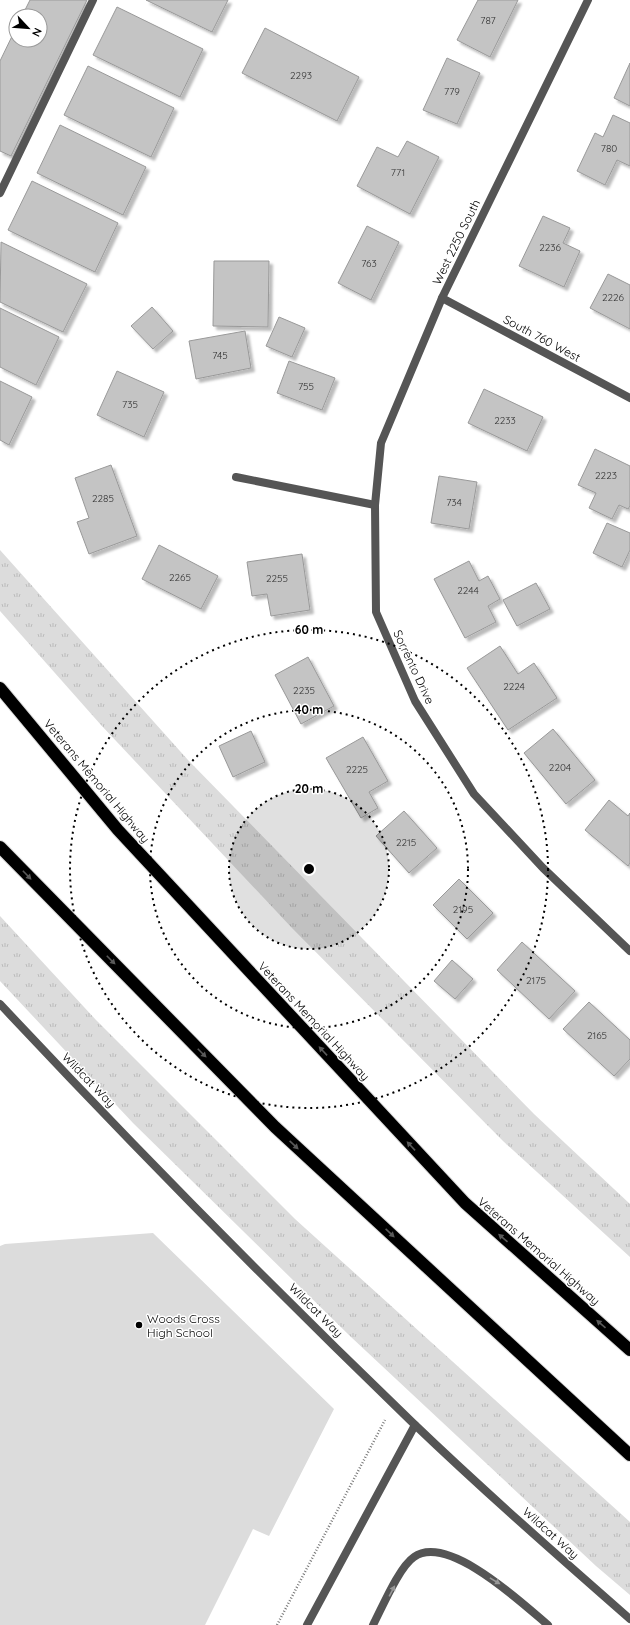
<svg xmlns="http://www.w3.org/2000/svg" width="630" height="1625" viewBox="0 0 630 1625" font-family="Quicksand,sans-serif">
<style>
.grass{fill:url(#grass-tufts)}
.pitch{fill:#dcdcdc}
.building{fill:#c4c4c4;stroke:#999;filter:url(#shadow)}
.lines{fill:none;stroke-linecap:round;stroke-linejoin:round}
.motorway-casing{stroke:#dbdbdb;stroke-width:14}
.path{stroke:#777;stroke-width:2.5;stroke-dasharray:1 2;stroke-linecap:butt}
.service{stroke:#555;stroke-width:8}
.minor{stroke:#555;stroke-width:8}
.tertiary{stroke:#555;stroke-width:8}
.motorway{stroke:#000;stroke-width:12}
.oneway{fill:#595959}
.oneway2{fill:#999}
.ring{fill:none;stroke:#000;stroke-width:2;stroke-dasharray:2 4}
.poi-dot{fill:#000;stroke:#fff;stroke-width:1.5}
.labels{text-anchor:middle;dominant-baseline:central;stroke-width:3;stroke-linejoin:round;paint-order:stroke}
.number-label{font-size:10px;fill:#313131}
.street-label{font-size:12px;fill:#000;stroke:#fff}
.poi-label{font-size:12px;fill:#000;stroke:#fff;text-anchor:start}
.centre{fill:#000;stroke:#fff;stroke-width:2}
.ring-label{font-size:12px;text-anchor:middle;font-weight:bold;fill:#000;stroke:#fff;stroke-width:3;stroke-linejoin:round;paint-order:stroke}
</style>
<defs>
<pattern id="grass-tufts" width="24" height="20" patternUnits="userSpaceOnUse"><rect width="24" height="20" fill="#dcdcdc"/><path d="M3 7l-1-3M5 7V3M7 7l1-3M15 17l-1-3M17 17v-4M19 17l1-3" fill="none" stroke="#bbb"/></pattern>
<filter id="shadow"><feDropShadow dx="3.5" dy="3.5" stdDeviation="1" flood-color="#0004"/></filter>
</defs>
<rect width="100%" height="100%" fill="#fff"/>
<!-- grass -->
<g class="grass">
<polygon points="0,550 188,760 534,1114 630,1204 630,1257 503,1141 292,928 101,725 0,611"/>
<polygon points="0,916 96,1020 295,1219 630,1522 630,1595 596,1566 351,1337 133,1123 0,981"/>
</g>
<!-- pitch -->
<polygon class="pitch" points="153,1233 334,1409 269,1536 253,1529 205,1625 0,1625 0,1246 5,1244"/>
<!-- building -->
<g class="building">
<polygon points="30,0 87,0 11,156 0,151 0,61 16,28 16,40 40,40 40,16 22,16"/>
<polygon points="146,0 228,0 212,32"/>
<polygon points="478,0 518,0 490,57 457,40"/>
<polygon points="117,7 203,49 180,97 93,55"/>
<polygon points="265,28 359,77 337,121 242,73"/>
<polygon points="447,58 480,73 457,124 423,110"/>
<polygon points="630,63 630,106 614,98"/>
<polygon points="88,66 174,108 151,157 64,115"/>
<polygon points="613,115 630,123 630,166 617,160 605,185 577,171 595,133 603,137"/>
<polygon points="60,125 146,167 123,215 37,173"/>
<polygon points="407,141 439,157 410,214 357,186 377,147 398,157"/>
<polygon points="32,181 118,223 95,272 8,230"/>
<polygon points="543,216 570,228 563,243 580,251 564,287 519,266"/>
<polygon points="367,226 399,242 371,300 338,283"/>
<polygon points="1,242 87,284 63,332 0,302"/>
<polygon points="214,261 269,261 268,327 213,326"/>
<polygon points="608,274 630,285 630,329 590,308"/>
<polygon points="152,307 173,331 153,349 131,326"/>
<polygon points="0,308 59,337 36,385 0,367"/>
<polygon points="279,317 305,328 292,357 266,346"/>
<polygon points="245,331 251,368 196,379 189,341"/>
<polygon points="289,361 335,378 322,410 277,393"/>
<polygon points="117,371 164,392 144,437 97,415"/>
<polygon points="0,381 32,397 9,445 0,440"/>
<polygon points="484,389 543,417 527,451 468,423"/>
<polygon points="595,449 630,466 630,506 628,509 619,505 612,519 589,508 596,493 578,485"/>
<polygon points="111,465 137,536 89,554 77,522 89,518 75,478"/>
<polygon points="439,476 477,482 469,529 431,523"/>
<polygon points="607,523 630,533 630,550 622,567 593,553"/>
<polygon points="159,545 218,576 201,609 142,579"/>
<polygon points="302,554 310,610 271,616 267,594 252,596 247,562"/>
<polygon points="469,561 479,581 488,576 500,599 488,606 496,622 465,638 434,579"/>
<polygon points="536,583 550,609 517,626 503,600"/>
<polygon points="500,646 518,674 534,663 557,698 508,730 467,668"/>
<polygon points="308,657 334,706 301,724 275,675"/>
<polygon points="553,729 595,780 566,804 524,753"/>
<polygon points="251,731 265,762 233,777 219,746"/>
<polygon points="363,737 388,781 369,792 378,808 361,818 326,758"/>
<polygon points="609,800 628,816 630,813 630,863 628,866 585,830"/>
<polygon points="404,811 437,848 409,873 376,836"/>
<polygon points="459,879 493,913 467,939 433,905"/>
<polygon points="522,942 575,991 549,1019 497,970"/>
<polygon points="452,960 473,979 455,999 434,981"/>
<polygon points="589,1002 630,1040 630,1059 614,1076 563,1029"/>
</g>
<g class="lines">
<!-- motorway casing -->
<g class="motorway-casing">
<g id="motorway">
<polyline points="0,688 118,830 465,1203 630,1350"/>
<polyline points="0,847 275,1127 630,1455"/>
</g>
</g>
<!-- path -->
<polyline class="path" points="277,1625 385,1420"/>
<!-- service -->
<g class="service">
<polyline points="0,193 93,0"/>
<polyline points="307,1625 415,1425"/>
<path d="M373 1625C382 1608 399 1567 414 1557 448 1533 523 1604 548 1625"/>
</g>
<!-- minor -->
<g class="minor">
<polyline points="588,0 442,298 381,443 375,505 376,612 415,701 474,794 543,868 630,951"/>
<polyline points="442,298 630,398"/>
<polyline points="236,477 375,505"/>
</g>
<!-- tertiary -->
<path class="tertiary" d="M0 1004C134 1147 272 1287 413 1423 484 1491 557 1555 630 1619"/>
<!-- motorway -->
<use href="#motorway" class="motorway"/>
</g>
<!-- one-way arrows -->
<defs><path id="oneway-solid" d="M-6-.8H1V-3.2L6.5 0L1 3.2V.8H-6Z"/></defs>
<g class="oneway">
<use href="#oneway-solid" transform="translate(27 875) rotate(46)"/>
<use href="#oneway-solid" transform="translate(111 960) rotate(45)"/>
<use href="#oneway-solid" transform="translate(323 1051) rotate(-133)"/>
<use href="#oneway-solid" transform="translate(202 1053) rotate(45)"/>
<use href="#oneway-solid" transform="translate(294 1145) rotate(43)"/>
<use href="#oneway-solid" transform="translate(411 1146) rotate(-133)"/>
<use href="#oneway-solid" transform="translate(390 1233) rotate(43)"/>
<use href="#oneway-solid" transform="translate(503 1238) rotate(-139)"/>
<use href="#oneway-solid" transform="translate(601 1324) rotate(-139)"/>
</g>
<g class="oneway2">
<use href="#oneway-solid" transform="translate(495 1581) rotate(31)"/>
<use href="#oneway-solid" transform="translate(392 1591) rotate(-62)"/>
</g>
<!-- distance rings -->
<circle cx="309" cy="869" r="80" fill="#000" fill-opacity=".12"/>
<g class="ring">
<circle cx="309" cy="869" r="80"/>
<circle cx="309" cy="869" r="159"/>
<circle cx="309" cy="869" r="239"/>
</g>
<!-- markers -->
<circle class="poi-dot" cx="139" cy="1325" r="4"/>
<g class="labels">
<!-- number labels -->
<g class="number-label">
<text x="488" y="20">787</text>
<text x="301" y="75">2293</text>
<text x="452" y="91">779</text>
<text x="609" y="148">780</text>
<text x="398" y="172">771</text>
<text x="550" y="247">2236</text>
<text x="369" y="263">763</text>
<text x="613" y="297">2226</text>
<text x="220" y="355">745</text>
<text x="306" y="386">755</text>
<text x="130" y="404">735</text>
<text x="505" y="420">2233</text>
<text x="606" y="475">2223</text>
<text x="103" y="498">2285</text>
<text x="454" y="502">734</text>
<text x="180" y="577">2265</text>
<text x="277" y="578">2255</text>
<text x="468" y="590">2244</text>
<text x="514" y="686">2224</text>
<text x="304" y="690">2235</text>
<text x="560" y="767">2204</text>
<text x="357" y="769">2225</text>
<text x="406" y="842">2215</text>
<text x="463" y="909">2195</text>
<text x="536" y="980">2175</text>
<text x="597" y="1035">2165</text>
</g>
<!-- street labels -->
<g class="street-label">
<text transform="translate(456 242) rotate(-64)">West 2250 South</text>
<text transform="translate(542 338) rotate(28)">South 760 West</text>
<text transform="translate(414 667) rotate(65)">Sorrento Drive</text>
<text transform="translate(97 781) rotate(50)">Veterans Memorial Highway</text>
<text transform="translate(314 1021) rotate(47)">Veterans Memorial Highway</text>
<text transform="translate(89 1080) rotate(46)">Wildcat Way</text>
<text transform="translate(539 1251) rotate(41)">Veterans Memorial Highway</text>
<text transform="translate(316 1310) rotate(45)">Wildcat Way</text>
<text transform="translate(551 1533) rotate(42)">Wildcat Way</text>
</g>
<!-- poi labels -->
<g class="poi-label">
<text x="147" y="1318">Woods Cross<tspan x="147" dy="14">High School</tspan></text>
</g>
</g>
<circle cx="309" cy="869" r="6" class="centre"/>
<g class="ring-label">
<text x="309" y="634">60 m</text>
<text x="309" y="714">40 m</text>
<text x="309" y="793">20 m</text>
</g>
<!-- north arrow -->
<g transform="translate(28 28) rotate(116)"><circle r="19" fill="#ffffff" stroke="#999999"/>
<path d="M0-3L7 15L0 10L-7 15Z" fill="#000000"/>
<text y="-6" font-size="11" font-weight="bold" text-anchor="middle" fill="#000000">N</text>
</g>
</svg>
